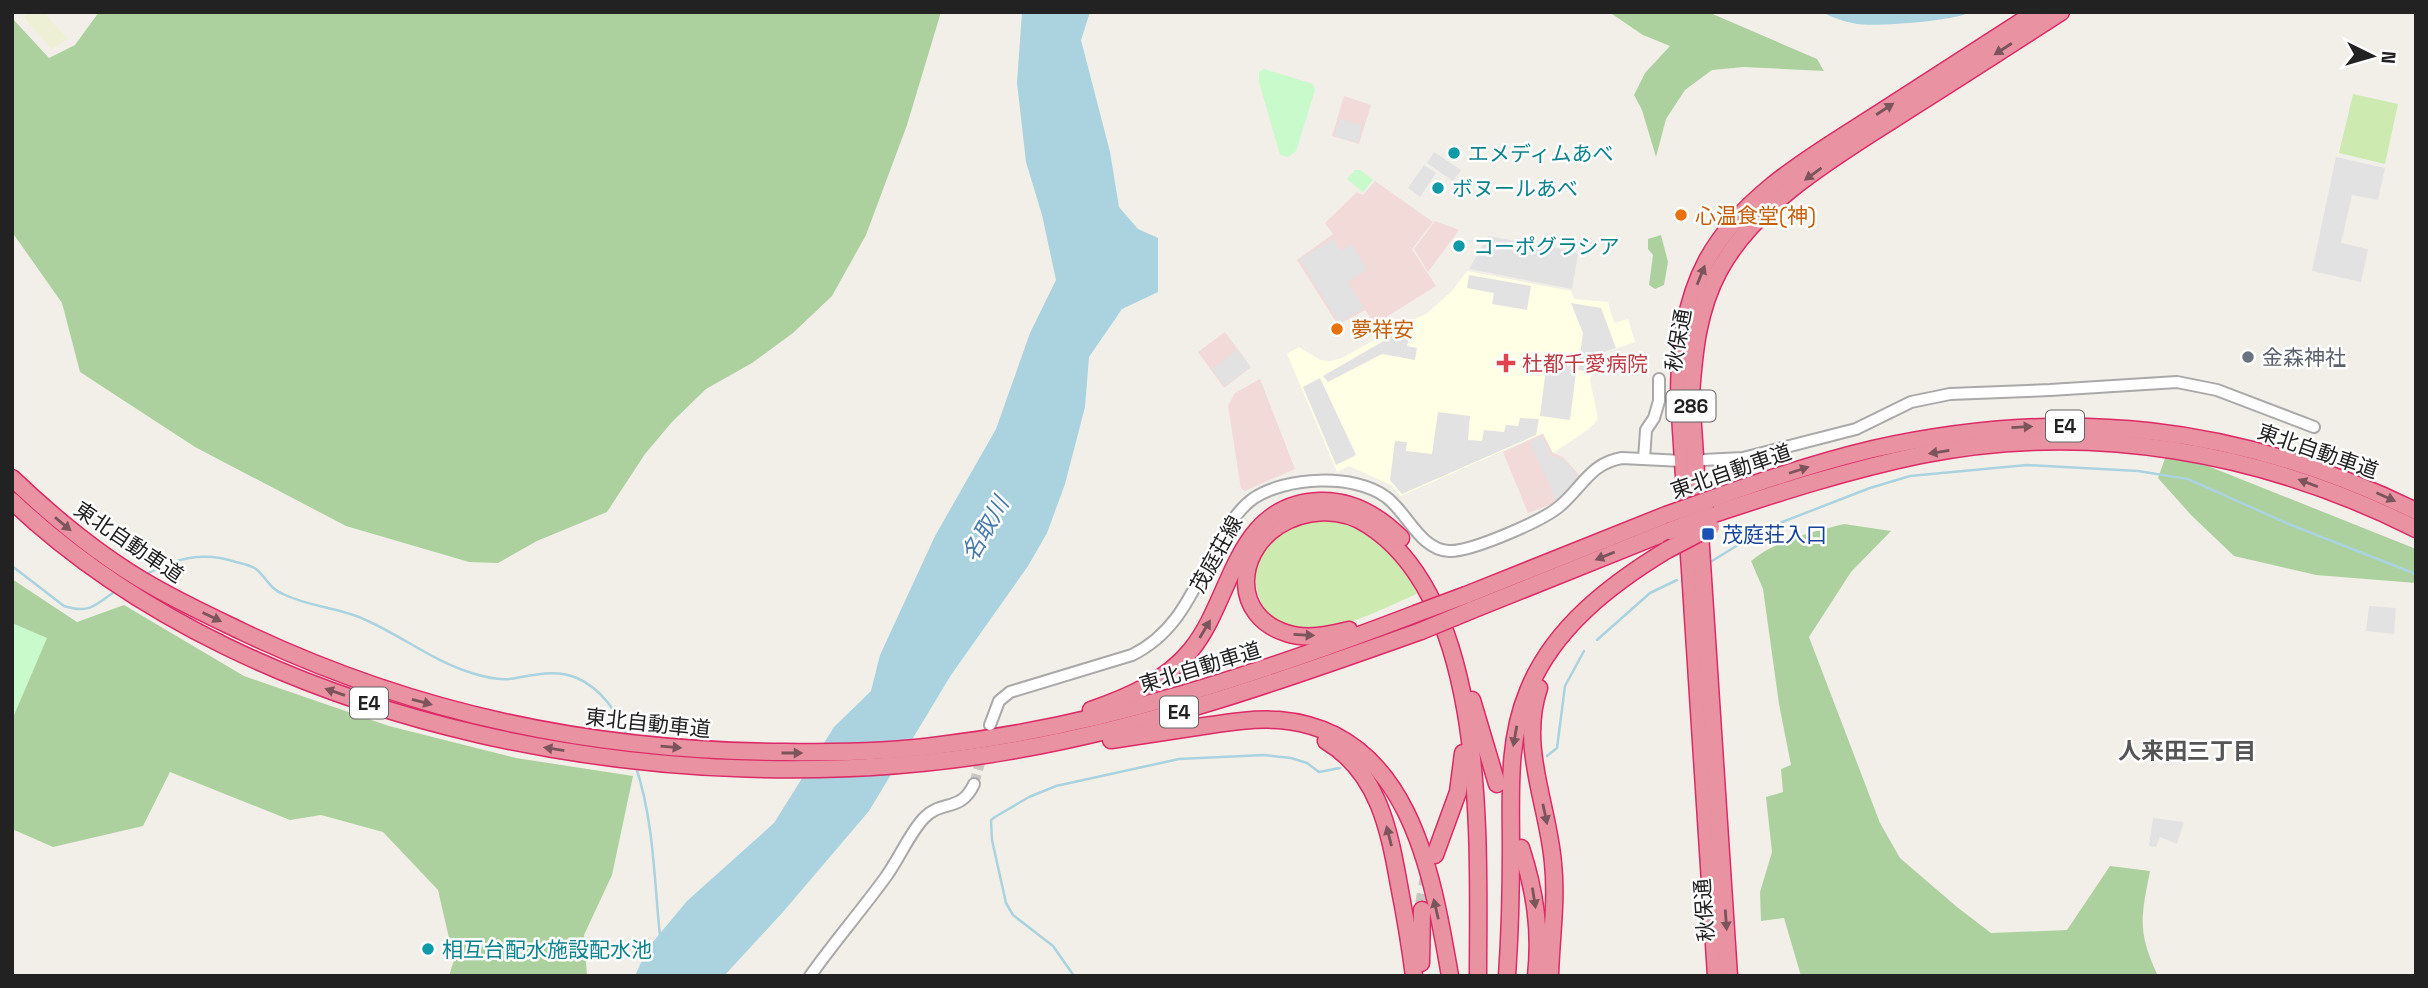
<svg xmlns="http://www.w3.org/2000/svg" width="2428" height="988" viewBox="0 0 2428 988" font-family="'Space Grotesk','Noto Sans JP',sans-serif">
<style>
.commercial{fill:#f2dad9}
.education{fill:#ffffe5}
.farmland{fill:#eef0d5}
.grass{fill:#cdebb0}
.forest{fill:#add19e}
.park{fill:#c8facc}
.parking{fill:#e2e2e2}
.water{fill:#aad3df}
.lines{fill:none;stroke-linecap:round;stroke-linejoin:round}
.stream{stroke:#aad3df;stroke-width:2.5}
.minor-tunnel{stroke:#c8c6c1;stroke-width:10;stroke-dasharray:10 5;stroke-linecap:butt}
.highway-tunnel{stroke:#c8c6c1;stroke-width:16;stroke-dasharray:16 8;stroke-linecap:butt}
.minor-casing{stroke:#a9a9a9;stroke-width:14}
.highway-casing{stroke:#dc2a67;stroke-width:19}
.minor{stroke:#fff;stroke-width:10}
.highway{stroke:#e892a2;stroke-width:16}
.highway-bridge-casing{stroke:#dc2a67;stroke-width:19;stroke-linecap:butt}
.highway-bridge{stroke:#e892a2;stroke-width:16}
.oneway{fill:#7b545c}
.culture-dot{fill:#0f9aa8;stroke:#fff;stroke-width:2.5}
.food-dot{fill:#e8710a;stroke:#fff;stroke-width:2.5}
.worship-dot{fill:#6b7280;stroke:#fff;stroke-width:2.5}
.health-dot{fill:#e0444e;stroke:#fff;stroke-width:2.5}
.transit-dot{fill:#1a4fb4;stroke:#fff;stroke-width:2.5}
.labels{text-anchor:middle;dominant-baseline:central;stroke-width:5;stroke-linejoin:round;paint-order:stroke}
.shield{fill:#fff;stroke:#646464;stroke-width:2}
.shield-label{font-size:19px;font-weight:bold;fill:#222}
.culture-label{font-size:21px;fill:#0d838f;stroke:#fff;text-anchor:start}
.food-label{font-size:21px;fill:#c56008;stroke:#fff;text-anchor:start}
.street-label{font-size:21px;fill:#222;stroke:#fff}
.worship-label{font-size:21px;fill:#5b616d;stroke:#fff;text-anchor:start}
.health-label{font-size:21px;fill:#be3a42;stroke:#fff;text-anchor:start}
.transit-label{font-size:21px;fill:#164399;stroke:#fff;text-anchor:start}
.water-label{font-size:23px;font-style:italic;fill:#4a7aab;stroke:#fff}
.neighbourhood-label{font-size:23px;font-weight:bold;fill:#555;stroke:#fff}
</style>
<rect width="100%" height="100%" fill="#f2efe9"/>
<!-- commercial -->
<g class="commercial">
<polygon points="1344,96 1371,105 1359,144 1332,136"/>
<polygon points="1375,181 1433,222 1412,249 1436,286 1375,324 1365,310 1338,325 1297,260 1333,234 1325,223 1357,192 1363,195"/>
<polygon points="1435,221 1459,230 1428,272 1414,249"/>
<polygon points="1225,332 1251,367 1224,388 1198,352"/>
<polygon points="1260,379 1295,469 1245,491 1241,489 1228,406 1235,393"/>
<polygon points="1543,434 1553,453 1563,457 1580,476 1557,502 1528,513 1503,452"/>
</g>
<!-- education -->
<polygon class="education" points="1467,271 1571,291 1574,299 1608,302 1614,323 1628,319 1635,342 1597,355 1590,380 1598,419 1589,429 1553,453 1543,433 1401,496 1391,485 1349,466 1337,472 1287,354 1299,347 1320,360 1330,361 1342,358 1400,326 1426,314 1451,292"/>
<!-- farmland -->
<polygon class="farmland" points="28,12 43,12 68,39 51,49 24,17"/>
<!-- grass -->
<g class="grass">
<polygon points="2353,94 2398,104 2385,164 2339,153"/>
<path d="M1338 519 1371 532 1407 571 1417 594C1388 606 1347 628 1316 629 1237 632 1238 535 1305 520 1315 518 1328 519 1338 519Z"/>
</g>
<!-- forest -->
<g class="forest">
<polygon points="99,12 941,12 907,125 866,235 832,296 793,333 752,363 706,389 672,422 645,454 607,512 537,541 498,563 469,562 346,526 195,447 80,372 62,303 12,232 12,18 49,58 75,45"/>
<polygon points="1609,12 1708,12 1817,59 1824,71 1744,67 1712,70 1685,90 1666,119 1656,157 1642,110 1634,95 1645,73 1670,46 1643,35"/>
<polygon points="1661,235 1668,262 1664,285 1655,289 1649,285 1653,255 1648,249 1648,239"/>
<polygon points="2168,450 2416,549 2416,583 2316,575 2234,556 2191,515 2158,478"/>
<path d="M1844 524 1891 531 1851 572 1809 637 1880 823 1900 858 1957 907 1991 933 2067 930 2110 866 2150 871C2141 918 2137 931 2158 976H1801L1784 918 1761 921 1760 892 1772 852 1766 797 1783 792 1781 769 1791 765 1779 704 1763 589 1751 561C1776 540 1812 532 1844 524Z"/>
<polygon points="12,579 77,622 124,605 244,676 389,726 516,758 633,776 612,875 584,935 587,976 449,976 454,960 438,890 383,832 321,815 290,820 170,772 143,826 53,847 12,829"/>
</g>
<!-- park -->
<g class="park">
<polygon points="1264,69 1313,84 1315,90 1296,151 1288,157 1280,155 1259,82 1259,72"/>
<polygon points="1355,170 1361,170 1373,180 1363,192 1347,179"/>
<polygon points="12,623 47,638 12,720"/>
</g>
<!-- parking -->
<g class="parking">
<polygon points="1340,119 1362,125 1357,143 1335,136"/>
<polygon points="1434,152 1461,170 1453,181 1427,163"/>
<polygon points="2336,157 2385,168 2378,200 2352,195 2341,243 2368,249 2361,282 2312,271"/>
<polygon points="1424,165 1436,173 1420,197 1408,188"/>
<polygon points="1488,236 1567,250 1578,254 1572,289 1469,269"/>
<polygon points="1334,239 1341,251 1352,244 1367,270 1348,282 1364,308 1339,323 1300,259"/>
<polygon points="1469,275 1531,286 1527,310 1492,304 1494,293 1467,288"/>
<polygon points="1571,303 1601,308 1616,348 1596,355 1592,372 1578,370 1583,333"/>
<polygon points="1406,328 1411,329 1407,346 1417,348 1415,360 1382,354 1328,382 1323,376"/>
<polygon points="1237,350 1250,367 1225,386 1212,369"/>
<polygon points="1547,360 1577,364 1570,420 1540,416"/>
<polygon points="1320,378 1356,455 1336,465 1303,387"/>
<polygon points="1438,412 1470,416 1468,440 1482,441 1484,430 1504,432 1506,425 1518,426 1520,418 1539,419 1536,435 1402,494 1390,480 1395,441 1407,442 1406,451 1432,454"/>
<polygon points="1542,436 1552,456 1564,459 1578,476 1556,501 1530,442"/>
<polygon points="2369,606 2396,608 2394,634 2366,631"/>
<polygon points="2153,818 2184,822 2177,844 2160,837 2156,847 2149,846"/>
</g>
<!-- water -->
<g class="water">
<polygon points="1022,12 1090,12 1081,40 1110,152 1119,207 1138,229 1158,238 1158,292 1122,309 1089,357 1085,407 1065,484 1047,533 1028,566 951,675 869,811 783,912 724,976 635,976 647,949 687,901 774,823 834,727 871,691 880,655 935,536 996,429 1030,333 1056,280 1042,215 1026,162 1017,83"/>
<path d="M1821 12H1970C1957 21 1874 27 1857 24 1845 22 1832 17 1821 12Z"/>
</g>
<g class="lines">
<!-- stream -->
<g class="stream">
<polyline points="1712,561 1764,529 1870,488 1910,476 2027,465 2138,471 2188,479 2291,525 2416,574"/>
<path d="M12 566 64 606C92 615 95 603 118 590"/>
<path d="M145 575C175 558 203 551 236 562 243 564 250 565 256 569 266 577 270 589 283 594 307 606 334 607 359 617 398 633 432 661 472 673 484 677 496 680 509 679 531 676 555 668 577 678 600 688 619 713 627 737"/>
<polyline points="1597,640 1650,593 1677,580"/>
<polyline points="1547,756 1557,748 1565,686 1584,651"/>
<path d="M636 767C654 822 654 879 660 936"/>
<polyline points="1074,976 1053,946 1013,915 1006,903 992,840 991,820 995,817 1029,797 1056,786 1179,759 1264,755 1291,758 1307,763 1319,772 1340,768"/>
</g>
<!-- minor-tunnel -->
<polyline class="minor-tunnel" points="974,784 983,752"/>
<!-- highway-tunnel -->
<polyline class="highway-tunnel" points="1422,910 1429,872"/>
<!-- minor casing -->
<g class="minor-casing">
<g id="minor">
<polyline points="1644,459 1646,430 1654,418 1659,401 1659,379"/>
<path d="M990 725 999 701 1010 692 1132 655C1183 630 1196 580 1223 535 1232 521 1240 508 1254 498 1286 477 1354 473 1386 497 1407 512 1420 550 1449 551 1471 552 1545 520 1561 505 1583 486 1591 463 1622 458L1683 461 1743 458 1856 429 1911 402 1950 394 2050 390 2177 382 2217 390 2314 427"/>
<path d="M810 976C834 942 861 911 885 878 899 859 908 836 923 819 941 799 961 813 974 784"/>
</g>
</g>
<!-- highway casing -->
<g class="highway-casing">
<g id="highway">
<path d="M12 478C55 519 102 558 154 587 182 603 212 617 241 631 415 714 591 751 784 752 836 753 889 752 941 745 1106 725 1261 673 1415 614"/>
<path d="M1711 499C1764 480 1818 462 1873 449 2066 406 2238 424 2416 511"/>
<path d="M12 501C257 733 680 807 1004 752 1148 728 1284 680 1421 631"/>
<path d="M1711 515C1780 492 1849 470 1921 455 2090 421 2263 452 2416 529"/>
<polyline points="1466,595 1666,515"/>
<polyline points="1472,610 1669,531"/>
<path d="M1349 630C1329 635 1306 640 1286 633 1233 616 1235 554 1278 526 1306 509 1340 507 1368 525 1490 603 1478 847 1478 976"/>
<path d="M1539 688C1519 747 1548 804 1553 863 1557 901 1551 938 1550 976"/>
<polyline points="1472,700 1497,784"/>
<path d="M1091 710C1128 697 1166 681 1191 650 1234 597 1234 504 1320 501 1352 500 1379 516 1401 538"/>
<path d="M1111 740C1137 736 1163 732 1190 728 1219 724 1249 718 1279 720 1409 731 1432 872 1450 976"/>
<path d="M1326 741C1378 772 1389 829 1399 885 1405 915 1410 945 1414 976"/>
<path d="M1521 848C1535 891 1541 931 1536 976"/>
<polyline points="1435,855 1458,792 1463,753"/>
<polyline points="1421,963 1422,910"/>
<path d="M1507 976C1510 933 1511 891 1511 848 1511 795 1507 741 1528 691 1553 628 1611 584 1667 550"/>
<path d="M1716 976 1679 399C1679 351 1684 303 1707 260 1745 191 1821 151 1884 110 1934 78 1985 45 2036 12"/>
<path d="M1729 976 1691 395C1694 352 1698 310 1719 271 1757 200 1842 153 1908 110 1959 78 2010 45 2061 12"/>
</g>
</g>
<!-- minor -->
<use href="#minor" class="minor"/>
<!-- highway -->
<use href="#highway" class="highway"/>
<!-- highway-bridge casing -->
<g class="highway-bridge-casing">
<g id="highway-bridge">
<polyline points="1666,515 1711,499"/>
<polyline points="1669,531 1711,515"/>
<polyline points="1667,550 1711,527"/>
<polyline points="1415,614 1466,595"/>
<polyline points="1421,631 1472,610"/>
</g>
</g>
<!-- highway-bridge -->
<use href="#highway-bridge" class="highway-bridge"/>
</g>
<!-- one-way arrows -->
<defs><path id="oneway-solid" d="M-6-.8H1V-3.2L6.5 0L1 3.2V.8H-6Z" transform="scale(1.75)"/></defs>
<g class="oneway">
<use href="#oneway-solid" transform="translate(2003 49) rotate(147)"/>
<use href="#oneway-solid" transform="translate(1885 109) rotate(-33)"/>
<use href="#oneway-solid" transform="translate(1813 174) rotate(144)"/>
<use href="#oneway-solid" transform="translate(1701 275) rotate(-68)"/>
<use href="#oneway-solid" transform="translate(2022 427) rotate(-3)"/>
<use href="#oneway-solid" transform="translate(1939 452) rotate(171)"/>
<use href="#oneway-solid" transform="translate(1799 470) rotate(-18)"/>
<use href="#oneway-solid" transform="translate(2308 483) rotate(-159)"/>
<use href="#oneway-solid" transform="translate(2386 497) rotate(24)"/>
<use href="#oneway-solid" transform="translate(63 524) rotate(40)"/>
<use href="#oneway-solid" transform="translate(1605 556) rotate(158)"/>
<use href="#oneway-solid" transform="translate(212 617) rotate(26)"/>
<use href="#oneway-solid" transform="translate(1205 629) rotate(-59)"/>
<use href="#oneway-solid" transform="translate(1304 635) rotate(3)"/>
<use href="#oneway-solid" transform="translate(335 692) rotate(-161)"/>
<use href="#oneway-solid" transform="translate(422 702) rotate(15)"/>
<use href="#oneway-solid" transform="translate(1515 736) rotate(100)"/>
<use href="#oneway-solid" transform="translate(671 747) rotate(5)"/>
<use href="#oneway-solid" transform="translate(554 749) rotate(-171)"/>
<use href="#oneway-solid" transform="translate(792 753)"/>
<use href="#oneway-solid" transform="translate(1545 814) rotate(78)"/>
<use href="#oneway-solid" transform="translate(1389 836) rotate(-104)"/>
<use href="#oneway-solid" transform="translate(1534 898) rotate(81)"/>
<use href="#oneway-solid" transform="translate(1436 909) rotate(-103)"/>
<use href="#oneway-solid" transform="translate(1726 920) rotate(86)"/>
</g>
<!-- markers -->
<g class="culture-dot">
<circle cx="1454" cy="153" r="7"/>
<circle cx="1438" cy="188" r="7"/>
<circle cx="1459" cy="246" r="7"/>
<circle cx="428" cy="949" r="7"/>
</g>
<g class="food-dot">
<circle cx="1681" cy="215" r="7"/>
<circle cx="1337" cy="329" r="7"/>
</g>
<circle class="worship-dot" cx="2248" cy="357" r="7"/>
<path class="health-dot" d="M1502.5 352.5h7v7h7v7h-7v7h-7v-7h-7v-7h7z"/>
<rect class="transit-dot" x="1701" y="527" width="14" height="14" rx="3.5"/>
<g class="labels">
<!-- shield labels -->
<g class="shield">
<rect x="1666.5" y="390.5" width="49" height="31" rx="5"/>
<rect x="2046" y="410.5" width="38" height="31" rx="5"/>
<rect x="350" y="687.5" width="38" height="31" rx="5"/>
<rect x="1160" y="696.5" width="38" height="31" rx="5"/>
</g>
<g class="shield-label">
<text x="1691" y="406">286</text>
<text x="2065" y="426">E4</text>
<text x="369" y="703">E4</text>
<text x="1179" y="712">E4</text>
</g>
<!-- culture labels -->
<g class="culture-label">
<text x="1468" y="153">エメディムあべ</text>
<text x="1452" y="188">ボヌールあべ</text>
<text x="1473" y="246">コーポグラシア</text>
<text x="442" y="949">相互台配水施設配水池</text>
</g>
<!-- food labels -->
<g class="food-label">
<text x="1695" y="215">心温食堂(神)</text>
<text x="1351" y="329">夢祥安</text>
</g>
<!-- street labels -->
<g class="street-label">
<text transform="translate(1678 340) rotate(-80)">秋保通</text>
<text transform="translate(2318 451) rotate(19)">東北自動車道</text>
<text transform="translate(1731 471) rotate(-19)">東北自動車道</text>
<text transform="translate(129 542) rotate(34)">東北自動車道</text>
<text transform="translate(1216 554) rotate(-61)">茂庭荘線</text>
<text transform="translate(1200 667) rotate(-17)">東北自動車道</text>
<text transform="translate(648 723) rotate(6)">東北自動車道</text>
<text transform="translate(1704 910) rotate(-94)">秋保通</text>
</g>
<!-- worship labels -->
<g class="worship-label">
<text x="2262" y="357">金森神社</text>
</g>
<!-- health labels -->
<g class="health-label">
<text x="1522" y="363">杜都千愛病院</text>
</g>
<!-- transit labels -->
<g class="transit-label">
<text x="1722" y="534">茂庭荘入口</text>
</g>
<!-- water labels -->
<g class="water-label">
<text transform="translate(985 529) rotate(-60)">名取川</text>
</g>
<!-- neighbourhood labels -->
<g class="neighbourhood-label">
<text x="2187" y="751">人来田三丁目</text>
</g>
</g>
<!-- border -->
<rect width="2428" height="988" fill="none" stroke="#222222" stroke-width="28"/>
<!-- north arrow -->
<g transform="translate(2372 56) rotate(95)" stroke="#ffffff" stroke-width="5" paint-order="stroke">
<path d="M0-5L12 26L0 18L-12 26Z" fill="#222222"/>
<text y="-10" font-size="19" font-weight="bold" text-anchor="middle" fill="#222222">N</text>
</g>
</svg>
